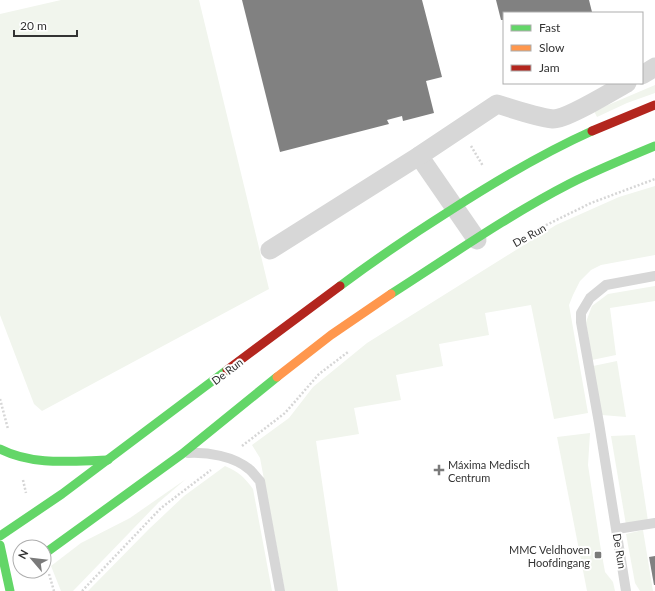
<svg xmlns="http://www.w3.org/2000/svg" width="655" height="591" viewBox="0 0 655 591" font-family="Lato,sans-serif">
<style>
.green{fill:#f1f5ed}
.building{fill:#818181}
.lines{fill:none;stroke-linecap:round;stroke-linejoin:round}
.path{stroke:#d6d6d6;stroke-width:2.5;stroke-dasharray:2 2;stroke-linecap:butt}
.lane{stroke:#d7d7d7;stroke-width:10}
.street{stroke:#d7d7d7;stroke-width:19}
.fast{stroke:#63d668;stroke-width:9}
.slow{stroke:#ff974d;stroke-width:9}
.jam{stroke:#b3261e;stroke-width:9}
.poi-dot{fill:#7a7a7a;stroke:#fff;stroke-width:1.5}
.labels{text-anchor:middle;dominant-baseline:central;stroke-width:4;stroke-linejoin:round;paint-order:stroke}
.street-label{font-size:11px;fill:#333;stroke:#fff}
.poi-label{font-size:11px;fill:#333;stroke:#fff;text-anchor:start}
</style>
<rect width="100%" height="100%" fill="#fff"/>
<!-- green -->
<g class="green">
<polygon points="61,0 199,0 269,289 42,411 34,404 0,315 0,14"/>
<polygon points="655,85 655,93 627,103 597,117 594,111"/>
<polygon points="655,186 655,255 601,265 591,270 580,281 573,295 569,305 588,413 554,419 531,305 485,313 489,335 439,344 443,366 396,375 401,400 354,408 359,434 316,441 338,591 285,591 260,458 252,445 289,418 313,387 367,343 556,225 619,197"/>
<polygon points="655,286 655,301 610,308 616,355 592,360 586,322 592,306 608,294"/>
<polygon points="617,361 626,417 602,415 593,366"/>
<polygon points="590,433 588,465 600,544 605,572 613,582 615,591 587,591 557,437"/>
<polygon points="635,435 648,521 626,525 611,436"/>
<path d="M225 466C239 472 244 477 253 489L272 591H88L149 529 184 496Z"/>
<polygon points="186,479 159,502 73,591 61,591 51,566 81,543 130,518"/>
<polygon points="643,530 653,591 640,591 635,583 626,534"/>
</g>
<!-- building -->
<g class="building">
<polygon points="242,0 422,0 442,77 426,81 434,113 403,121 402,116 387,120 389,124 280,152"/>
<polygon points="496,0 589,0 592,12 586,13 504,13 504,20 501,20"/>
<polygon points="655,556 655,585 654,585 649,557"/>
</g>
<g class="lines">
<!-- path -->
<g class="path">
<polyline points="471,146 483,166"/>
<polyline points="528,234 591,203 655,179"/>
<polyline points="0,399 8,429"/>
<polyline points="242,446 285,413 319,374 348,352"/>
<polyline points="23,480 26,493"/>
<polyline points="49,574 54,591"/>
<polyline points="82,591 161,508 211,470"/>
</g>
<!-- lane -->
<g class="lane">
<path d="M188 453C208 452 233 456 249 469 253 472 256 477 260 481L280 591"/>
<polyline points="617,529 655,523"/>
<polyline points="626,591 599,423 581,322 581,313 590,298 606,285 655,276"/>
</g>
<!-- street -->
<g class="street">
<polyline points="642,75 655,67"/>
<polyline points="419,156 477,240"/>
<path d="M270 250 419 156 497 104C513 109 536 117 553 119 568 119 612 91 627 83"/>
</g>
<!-- fast -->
<g class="fast">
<path d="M340 286C376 259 413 234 451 210 496 181 543 153 592 131"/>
<path d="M391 294C449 257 507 216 569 184 597 170 626 158 655 146"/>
<path d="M0 449C33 466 72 461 108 460"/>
<polyline points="0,536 62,494 227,370"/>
<polyline points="0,545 10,591"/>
<polyline points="44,554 182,454 277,377"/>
</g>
<!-- slow -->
<polyline class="slow" points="277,377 331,335 391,294"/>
<!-- jam -->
<g class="jam">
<polyline points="592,131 655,105"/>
<polyline points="227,370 340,286"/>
</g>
</g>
<!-- markers -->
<g class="poi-dot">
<path d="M437 464h4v4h4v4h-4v4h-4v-4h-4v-4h4z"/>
<rect x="594" y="551" width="8" height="8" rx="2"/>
</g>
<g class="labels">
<!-- street labels -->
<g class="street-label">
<text transform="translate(529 235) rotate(-29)">De Run</text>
<text transform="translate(227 371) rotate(-37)">De Run</text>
<text transform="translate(620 551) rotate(81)">De Run</text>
</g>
<!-- poi labels -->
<g class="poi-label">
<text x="448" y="464">Máxima Medisch<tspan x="448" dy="13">Centrum</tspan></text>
<text x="590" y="549" text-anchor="end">MMC Veldhoven<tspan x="590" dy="13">Hoofdingang</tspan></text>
</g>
</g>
<!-- legend -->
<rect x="503" y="12" width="140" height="72" fill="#ffffff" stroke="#adadad"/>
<rect x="511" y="25" width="20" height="6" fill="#63d668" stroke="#adadad"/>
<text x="539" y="32" font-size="12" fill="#333333">Fast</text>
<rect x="511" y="45" width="20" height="6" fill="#ff974d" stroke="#adadad"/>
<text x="539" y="52" font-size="12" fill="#333333">Slow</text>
<rect x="511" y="65" width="20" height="6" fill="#b3261e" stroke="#adadad"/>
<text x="539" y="72" font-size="12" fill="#333333">Jam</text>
<!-- north arrow -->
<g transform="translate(32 559) rotate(298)"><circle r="19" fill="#ffffff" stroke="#adadad"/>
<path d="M0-3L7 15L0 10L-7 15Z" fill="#7a7a7a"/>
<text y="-6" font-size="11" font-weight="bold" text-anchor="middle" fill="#333333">N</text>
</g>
<!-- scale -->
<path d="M14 30v6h63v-6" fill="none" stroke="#333333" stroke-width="2"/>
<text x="20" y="30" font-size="12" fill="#333333" stroke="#ffffff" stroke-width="3" paint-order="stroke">20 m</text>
</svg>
